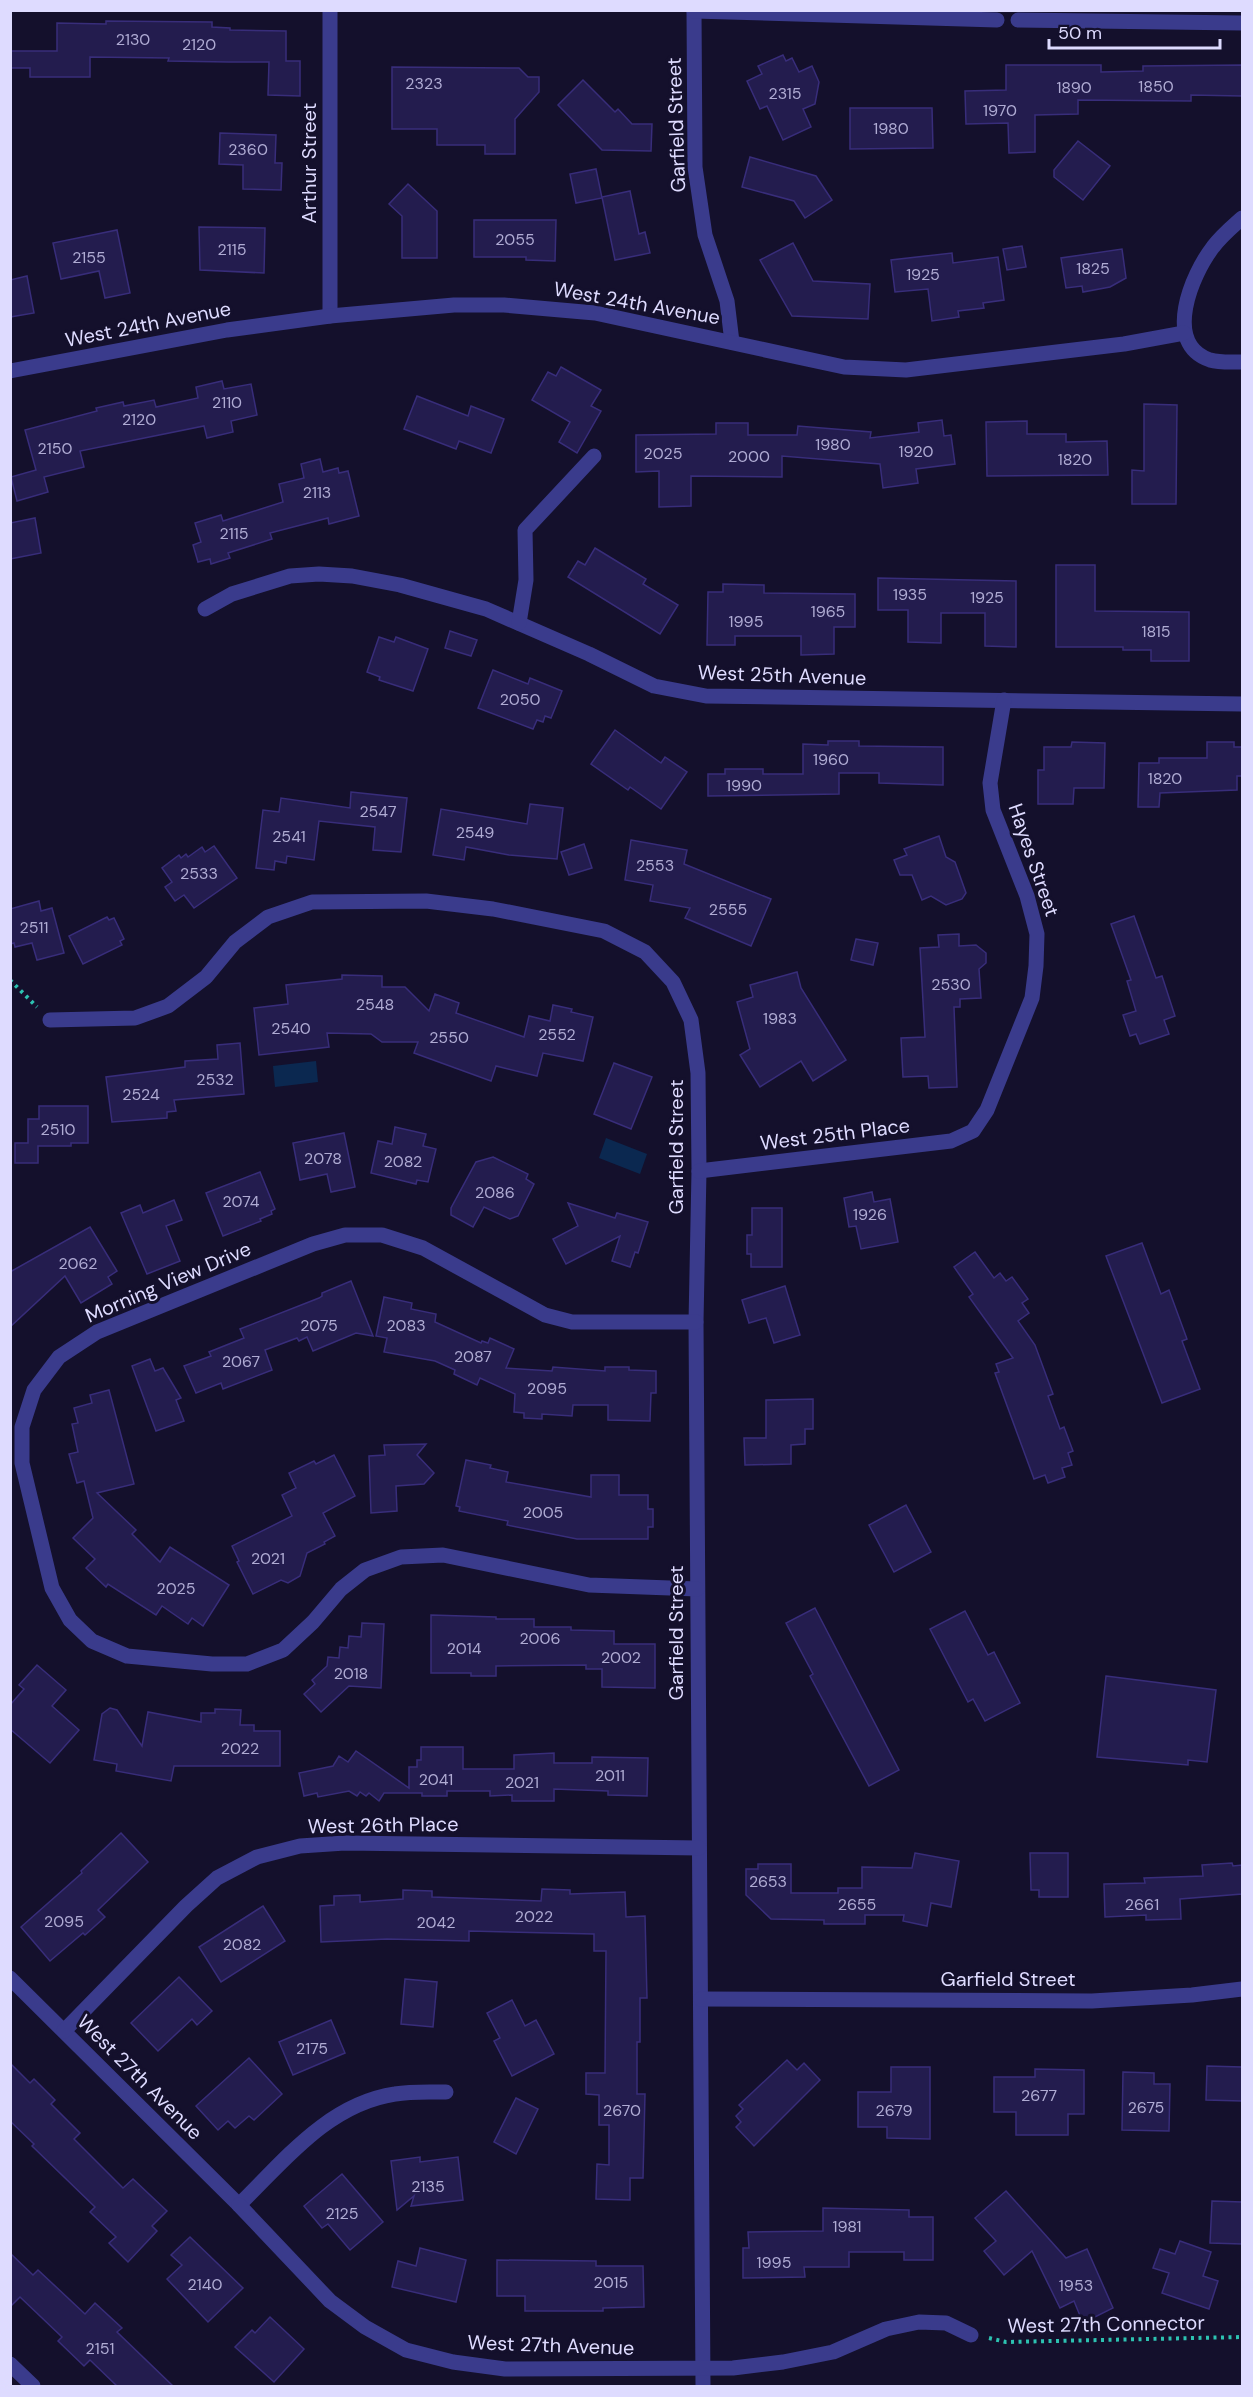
<svg xmlns="http://www.w3.org/2000/svg" width="1253" height="2397" font-family="'DM Sans',sans-serif">
  <style>
    .water { fill: #0b2850 }
    .building { fill: #231c4e; stroke: #382d7a; stroke-width: 1.5 }
    .lines { fill: none; stroke-linecap: round; stroke-linejoin: round }
    .path { stroke: #2dc2b1; stroke-width: 4; stroke-dasharray: 3 4.5; stroke-linecap: butt }
    .minor { stroke: #3a3b8c; stroke-width: 15 }
    .tertiary { stroke: #3a3b8c; stroke-width: 15 }
    .labels { text-anchor: middle; dominant-baseline: central; stroke-width: 6; stroke-linejoin: round; paint-order: stroke }
    .number-label { font-size: 16px; fill: #afabd3 }
    .street-label { font-size: 20px; fill: #dedbff; stroke: #14102c }
  </style>
  <rect width="100%" height="100%" fill="#14102c"/>
  <g class="water">
    <path d="M316 1061 318 1082 275 1087 273 1066Z"/>
    <path d="M606 1138 647 1154 640 1174 599 1158Z"/>
  </g>
  <g class="building">
    <path d="M106 21 212 22V27L230 28V30L286 31V61H300V96L268 95 269 62H229L168 61 169 58 90 57V77H30V68H10V51H57V23L106 24Z"/>
    <path d="M783 55 786 61 792 58 799 72 812 66 819 82 815 104 803 109 811 127 783 140 767 106 760 109 747 81 762 74 758 66Z"/>
    <path d="M1006 65H1101V72L1143 71V66L1242 65V96L1191 95V101L1078 100V114L1035 115V152L1009 153 1008 123 966 124 965 91 1006 90Z"/>
    <path d="M392 67 519 68 528 77H539V92L515 119V154H485V145H437V129H392Z"/>
    <path d="M583 80 615 112 618 109 632 124H652L651 151 602 150 558 105Z"/>
    <path d="M850 108H932L933 148 850 149Z"/>
    <path d="M220 133 276 135 275 163H282L281 190 243 189V165L219 164Z"/>
    <path d="M1078 141 1110 166 1083 200 1054 177V170Z"/>
    <path d="M750 157 816 176 832 200 805 218 794 201 742 187Z"/>
    <path d="M596 169 602 198 576 203 570 174Z"/>
    <path d="M408 184 437 211V258H402V216L389 204Z"/>
    <path d="M630 191 639 234 645 232 650 253 615 260 602 197Z"/>
    <path d="M474 220H556L555 261 526 260V257H474Z"/>
    <path d="M199 227 265 228 264 273 200 270Z"/>
    <path d="M117 230 130 293 105 298 99 271 61 279 53 243Z"/>
    <path d="M793 243 813 281 870 284 868 319 792 316 760 260Z"/>
    <path d="M1022 246 1026 267 1007 270 1003 249Z"/>
    <path d="M1122 249 1126 278 1110 287 1083 292 1082 286 1066 288 1061 258Z"/>
    <path d="M952 253 953 263 998 257 1004 300 983 303 984 308 958 311 959 317 932 321 928 289 895 292 891 260Z"/>
    <path d="M27 276 34 313 10 317V280Z"/>
    <path d="M561 367 601 390 591 406 601 411 577 453 559 442 570 422 532 400 548 372 556 376Z"/>
    <path d="M222 381 224 389 251 384 257 415 231 421 233 432 207 438 204 426 80 451 84 467 44 477 48 492 17 501 11 477 36 470 25 430 97 411 96 408 123 402 124 406 154 400 156 407 198 398 196 387Z"/>
    <path d="M417 396 468 416 471 406 504 419 491 453 459 441 456 449 404 429Z"/>
    <path d="M1144 404 1177 405 1176 504H1132V470L1144 471Z"/>
    <path d="M942 420 944 436 951 435 955 464 916 469 918 483 883 488 880 464 782 456V477L691 476V506L659 507V471L636 472V435L716 434V423H748V435H797L798 426 871 432 870 438 919 432 918 423Z"/>
    <path d="M1027 421V434H1066V442L1107 441 1108 475 987 476 986 422Z"/>
    <path d="M320 459 323 472 338 468 339 473 348 471 359 516 329 524 328 518 270 533 272 539 228 553 230 558 211 564 210 559 198 562 193 545 201 542 195 523 221 515 223 521 283 502 279 484 304 478 301 464Z"/>
    <path d="M35 518 41 553 10 559V523Z"/>
    <path d="M595 548 646 579 643 584 678 605 660 634 568 577 578 561 585 565Z"/>
    <path d="M1056 565H1095V611L1189 612V661H1151V650H1123V647H1056Z"/>
    <path d="M878 578 1016 581V647L985 646V613H941V643L908 642V610H878Z"/>
    <path d="M723 584 764 585V593L855 594V627H834V654L801 655V636H735V645H707L708 592H723Z"/>
    <path d="M450 631 477 640 471 656 445 648Z"/>
    <path d="M379 637 394 642 396 637 428 649 413 691 379 680 380 677 367 672Z"/>
    <path d="M493 670 528 684 530 678 562 691 551 718 545 716 543 722 537 720 533 729 478 708Z"/>
    <path d="M615 730 661 763 665 757 687 772 661 809 630 787 628 790 591 764Z"/>
    <path d="M828 741H859V746L943 747V785L879 783V773H839V794L708 796V774H725V769H763V774H803V744L828 745Z"/>
    <path d="M1072 742 1105 743 1104 788H1074L1073 804H1038V770H1044V747H1071Z"/>
    <path d="M1207 742H1234V747H1242V776H1237V790L1160 793 1159 807H1138L1139 763H1159V758H1207Z"/>
    <path d="M351 792 407 798 401 852 373 850 375 827 319 821 314 860 287 856 286 863 275 861 274 870 256 868 263 810 279 812 281 798 350 808Z"/>
    <path d="M530 804 563 808 557 859 509 855 466 847 464 860 433 855 441 809 527 824Z"/>
    <path d="M939 836 946 857 955 862 966 893 962 899 946 905 931 896 922 900 912 875H900L894 860 907 855 904 849Z"/>
    <path d="M631 840 687 850 684 864 771 899 751 946 685 918 690 908 650 901 653 885 625 880Z"/>
    <path d="M584 844 592 868 569 875 561 852Z"/>
    <path d="M214 846 237 878 194 908 184 895 175 901 165 887 172 882 162 868 179 855 181 858 186 854 188 857 202 847 205 852Z"/>
    <path d="M39 901 41 911 52 908 64 953 37 960 32 943 15 947 14 943 10 944V909Z"/>
    <path d="M1134 916 1156 978 1162 976 1175 1016 1164 1020 1169 1034 1140 1044 1136 1034 1130 1036 1123 1015 1136 1011 1127 981 1131 980 1111 924Z"/>
    <path d="M107 917 109 920 114 918 124 939 120 941 122 945 83 964 69 936Z"/>
    <path d="M959 934V946L976 945 986 953V963L979 969 981 998 960 999V1007H954L957 1087 929 1088 928 1076 903 1077 901 1038 925 1037 920 948 939 947 938 935Z"/>
    <path d="M856 939 878 943 873 965 851 960Z"/>
    <path d="M797 972 801 988 846 1060 813 1081 801 1061 760 1087 740 1055 750 1049 737 1002 753 997 750 985Z"/>
    <path d="M342 975 382 976V987H405L429 1011 435 994 459 1003 456 1013 524 1037 529 1016 550 1021 553 1005 572 1009 571 1012 593 1017 583 1061 543 1053 537 1076 496 1066 491 1081 414 1053 418 1042H382L371 1034 327 1033 329 1047 259 1055 254 1008 288 1004 286 985 342 979Z"/>
    <path d="M240 1043 244 1094 174 1100 176 1111 167 1112V1118L112 1122 106 1077 185 1067V1061L218 1059 217 1045Z"/>
    <path d="M614 1063 652 1077 631 1129 594 1114Z"/>
    <path d="M39 1106H88V1143H71V1146H38V1163H15V1143H28V1119H39Z"/>
    <path d="M395 1127 426 1134 423 1146 436 1149 428 1182 417 1180 416 1184 371 1173 378 1141 392 1144Z"/>
    <path d="M344 1133 355 1187 331 1192 327 1174 300 1180 293 1143Z"/>
    <path d="M493 1157 528 1174 526 1179 534 1184 518 1216 510 1219 484 1207 473 1227 451 1215V1208L476 1162Z"/>
    <path d="M260 1172 275 1209 271 1211 272 1214 260 1219 261 1221 223 1236 206 1193Z"/>
    <path d="M872 1192 874 1202 890 1199 898 1242 861 1249 856 1226 849 1227 844 1198Z"/>
    <path d="M174 1200 182 1220 166 1226 180 1261 147 1274 121 1213 140 1205 143 1213Z"/>
    <path d="M568 1203 615 1218 617 1213 648 1222 638 1253 635 1252 630 1267 612 1261 620 1236 566 1264 553 1239 578 1226Z"/>
    <path d="M752 1208H782V1267H751V1254H747V1235H752Z"/>
    <path d="M90 1227 117 1271 108 1277 112 1284 81 1303 65 1276 10 1327V1272Z"/>
    <path d="M1142 1243 1161 1294 1169 1290 1187 1339 1182 1341 1200 1389 1162 1403 1106 1256Z"/>
    <path d="M975 1252 994 1278 1000 1273 1006 1281 1012 1277 1028 1299 1022 1303 1029 1313 1018 1321 1035 1345 1053 1394 1048 1396 1060 1429 1064 1427 1073 1451 1068 1453 1072 1465 1062 1468 1065 1477 1048 1483 1045 1475 1034 1479 995 1373 999 1372 996 1364 1013 1358 969 1297 973 1294 954 1267Z"/>
    <path d="M351 1281 373 1336 356 1333 313 1351 307 1337 299 1341 297 1338 265 1350 272 1370 223 1389 221 1383 196 1393 184 1366 211 1356 209 1352 244 1338 240 1329 319 1298 322 1296V1293Z"/>
    <path d="M785 1286 800 1335 774 1343 766 1318 749 1323 742 1300Z"/>
    <path d="M384 1297 412 1303 411 1309 436 1314 435 1322 481 1343 482 1341 488 1343 490 1338 514 1349 506 1368 552 1371 553 1367 605 1371V1367H629V1370L656 1371V1393H651L650 1421 608 1420V1405H573L572 1416 542 1414V1419L524 1418V1413L514 1412 515 1394 480 1378 477 1385 454 1374 455 1370 435 1361 384 1352 387 1338 376 1336Z"/>
    <path d="M150 1359 155 1371 163 1368 181 1398 176 1400 184 1421 156 1431 132 1366Z"/>
    <path d="M109 1390 134 1484 97 1493 136 1530 132 1534 160 1562 170 1547 229 1585 203 1626 192 1618 188 1624 162 1606 156 1615 108 1584 106 1587 86 1568 95 1559 73 1538 93 1518 84 1481 77 1483 69 1454 78 1452 72 1424 78 1423 74 1408 92 1403 90 1395Z"/>
    <path d="M813 1399V1429H805V1444L791 1445V1464L745 1465 744 1438H766V1400Z"/>
    <path d="M426 1444 417 1455 434 1473 424 1484 396 1486 397 1511 371 1513 369 1456 385 1455 384 1445Z"/>
    <path d="M334 1455 355 1496 323 1513 335 1536 324 1542 325 1544 307 1553 300 1576 288 1583 281 1580 253 1594 237 1562 239 1561 232 1546 292 1516 282 1495 296 1488 289 1473 314 1461 316 1464Z"/>
    <path d="M466 1460 491 1465 490 1468 508 1472 506 1482 591 1497V1475H619V1495H648V1509H653V1527H648V1539H577L507 1525 508 1521 459 1511 460 1507 456 1506Z"/>
    <path d="M906 1505 931 1552 894 1572 869 1525Z"/>
    <path d="M815 1608 899 1770 869 1786 810 1676 813 1674 786 1623Z"/>
    <path d="M965 1611 988 1655 994 1652 1020 1703 985 1721 973 1699 968 1702 930 1629Z"/>
    <path d="M431 1615 496 1617V1619H534V1627H571V1630L614 1631V1644H655V1688L602 1687V1669H586V1665L496 1666V1676H471V1673H431Z"/>
    <path d="M362 1623 384 1624 381 1688 349 1686 321 1712 304 1694 315 1684 312 1680 327 1666 328 1657 339 1658 340 1647 348 1648 349 1636 361 1637Z"/>
    <path d="M37 1665 66 1690 52 1706 79 1730 50 1763 10 1729V1705L24 1689 19 1685Z"/>
    <path d="M1106 1676 1216 1690 1207 1762 1188 1760V1765L1097 1757Z"/>
    <path d="M110 1708 117 1710 142 1746 148 1712 201 1722V1713H215V1709L241 1710 240 1725H254V1731H280V1766H174L171 1781 116 1771 117 1764 94 1760 102 1714Z"/>
    <path d="M421 1747H463V1769H514V1755L554 1753V1763H592V1757L648 1758 647 1796 608 1795V1791L554 1789V1801H512V1795L490 1796V1791H447V1796H422V1793H384L379 1801 369 1793 366 1796 360 1792 357 1796 349 1791 318 1797 317 1793 304 1796 299 1773 333 1766 339 1756 348 1762 356 1751 409 1788V1767H417V1760H421Z"/>
    <path d="M121 1833 148 1862 98 1910 105 1917 85 1935 83 1933 50 1961 21 1927 82 1873 81 1871Z"/>
    <path d="M915 1853 959 1861 951 1907 931 1903 927 1926 903 1921 904 1915H865V1924H824V1920L771 1919 746 1895V1869H758V1864H791V1893H838V1888H862V1867L912 1868Z"/>
    <path d="M1030 1853H1068V1897H1039V1890H1031Z"/>
    <path d="M1232 1863 1233 1866 1242 1865V1894L1180 1899 1181 1919 1146 1920V1915L1105 1917 1104 1884 1145 1883 1144 1878 1203 1876 1202 1865Z"/>
    <path d="M542 1889 570 1890V1894L625 1892 626 1917 645 1916 647 1998H640V2042H637V2094H645L643 2178H630V2200L596 2199 597 2164 609 2165V2125H599V2095L586 2094V2073H605L606 1951H594V1934L469 1931V1941L387 1939 321 1942 320 1906 334 1905V1896L360 1895V1902L403 1899V1890L432 1891V1897L541 1901Z"/>
    <path d="M263 1906 285 1941 221 1982 199 1947Z"/>
    <path d="M179 1977 212 2011 197 2025 192 2019 158 2051 131 2023Z"/>
    <path d="M405 1979 437 1982 433 2027 401 2024Z"/>
    <path d="M512 2000 525 2026 536 2020 554 2054 512 2076 494 2041 500 2038 487 2013Z"/>
    <path d="M331 2020 345 2053 293 2075 279 2042Z"/>
    <path d="M249 2058 282 2094 254 2120 249 2116 235 2128 228 2121 218 2130 196 2106Z"/>
    <path d="M787 2060 797 2070 804 2063 820 2080 754 2146 736 2127 741 2122 736 2116 743 2109 739 2105Z"/>
    <path d="M10 2063 30 2083 34 2079 55 2100 51 2104 80 2133 74 2139 123 2188 133 2179 167 2211 152 2226 157 2231 128 2262 109 2243 116 2237 90 2212 95 2207 32 2146 34 2144 10 2121Z"/>
    <path d="M1207 2066 1242 2067V2101L1206 2100Z"/>
    <path d="M891 2067H930V2139L887 2138V2127H858V2092H891Z"/>
    <path d="M1035 2069 1084 2070V2114H1068V2135H1016V2112H994V2077H1035Z"/>
    <path d="M1123 2072 1154 2073V2084H1170L1169 2131 1122 2130Z"/>
    <path d="M516 2098 538 2109 516 2154 494 2142Z"/>
    <path d="M420 2157V2162L458 2157 463 2200 411 2206 414 2196 397 2210 391 2161Z"/>
    <path d="M342 2174 383 2222 350 2250 328 2224 322 2228 304 2206Z"/>
    <path d="M1006 2191 1066 2258 1087 2249 1113 2308 1083 2323 1074 2301 1060 2308 1032 2251 1004 2275 984 2251 996 2241 975 2218Z"/>
    <path d="M1212 2201 1242 2202V2244L1210 2243Z"/>
    <path d="M823 2208 909 2210V2217H933V2260H904V2252H849V2267H804L805 2277 743 2278V2248H749L748 2232 823 2231Z"/>
    <path d="M190 2237 243 2288 208 2322 167 2279 182 2265 171 2255Z"/>
    <path d="M1180 2241 1211 2252 1203 2276 1218 2281 1209 2309 1162 2293 1169 2273 1153 2268 1160 2249 1175 2254Z"/>
    <path d="M420 2248 466 2260 456 2302 392 2287 398 2261 416 2266Z"/>
    <path d="M10 2253 33 2275 38 2270 85 2314 95 2303 122 2328 117 2332 173 2386H117L90 2360 84 2366 58 2341 62 2337 20 2297 10 2307Z"/>
    <path d="M497 2260 596 2261V2266H643L644 2307 603 2308V2311H525V2296H497Z"/>
    <path d="M270 2317 304 2349 274 2382 235 2347 252 2330 255 2333Z"/>
  </g>
  <g class="lines">
    <g class="path">
      <path d="M10 980 37 1007"/>
      <path d="M989 2338 1006 2342 1242 2337"/>
    </g>
    <g class="minor">
      <path d="M330 10V316"/>
      <path d="M694 10 695 167 705 235 727 301 732 342"/>
      <path d="M694 11 997 20"/>
      <path d="M1018 20 1242 23"/>
      <path d="M1242 218C1232 227 1221 236 1213 247 1192 274 1162 344 1210 360 1220 363 1232 362 1242 362"/>
      <path d="M10 371 227 330 330 316 454 305H504L595 313 844 367 906 370 1124 344 1184 333"/>
      <path d="M205 609 232 594 290 576 319 574 352 576 400 585 486 609 589 654 654 686 706 696 1242 704"/>
      <path d="M519 623 526 580 525 530 594 456"/>
      <path d="M50 1020 135 1018 168 1006 206 977 235 942 268 917 312 902 426 901 493 909 604 931 645 952 673 982 691 1020 698 1073 699 1171 696 1322 703 2386"/>
      <path d="M699 1171 951 1141 973 1131 987 1110 1032 998 1036 966 1037 934 1027 896 993 810 990 783 1004 700"/>
      <path d="M696 1322H572L545 1315 423 1248 382 1235H345L313 1244 97 1332 59 1357 34 1390 22 1427V1463L52 1588 70 1620 92 1641 127 1656 212 1664H247L283 1650 313 1622 341 1589 365 1570 401 1557 443 1555 589 1585 697 1589"/>
      <path d="M10 1978 239 2205C284 2161 328 2104 395 2094 412 2091 429 2092 446 2092"/>
      <path d="M701 1999 1092 2001 1192 1995 1242 1989"/>
      <path d="M64 2031 186 1906 217 1878 257 1857 300 1846 345 1843 699 1848"/>
      <path d="M239 2205 330 2301 365 2327 406 2350 453 2362 505 2369 733 2368 783 2362 833 2352 886 2329 919 2322 946 2323 971 2335"/>
    </g>
    <path class="tertiary" d="M10 2364 33 2386"/>
  </g>
  <g class="labels">
    <g class="number-label">
      <text x="133" y="39">2130</text>
      <text x="199" y="44">2120</text>
      <text x="424" y="83">2323</text>
      <text x="1156" y="86">1850</text>
      <text x="1074" y="87">1890</text>
      <text x="785" y="93">2315</text>
      <text x="1000" y="110">1970</text>
      <text x="891" y="128">1980</text>
      <text x="248" y="149">2360</text>
      <text x="515" y="239">2055</text>
      <text x="232" y="249">2115</text>
      <text x="89" y="257">2155</text>
      <text x="1093" y="268">1825</text>
      <text x="923" y="274">1925</text>
      <text x="227" y="402">2110</text>
      <text x="139" y="419">2120</text>
      <text x="833" y="444">1980</text>
      <text x="55" y="448">2150</text>
      <text x="916" y="451">1920</text>
      <text x="663" y="453">2025</text>
      <text x="749" y="456">2000</text>
      <text x="1075" y="459">1820</text>
      <text x="317" y="492">2113</text>
      <text x="234" y="533">2115</text>
      <text x="910" y="594">1935</text>
      <text x="987" y="597">1925</text>
      <text x="828" y="611">1965</text>
      <text x="746" y="621">1995</text>
      <text x="1156" y="631">1815</text>
      <text x="520" y="699">2050</text>
      <text x="831" y="759">1960</text>
      <text x="1165" y="778">1820</text>
      <text x="744" y="785">1990</text>
      <text x="378" y="811">2547</text>
      <text x="475" y="832">2549</text>
      <text x="289" y="836">2541</text>
      <text x="655" y="865">2553</text>
      <text x="199" y="873">2533</text>
      <text x="728" y="909">2555</text>
      <text x="34" y="927">2511</text>
      <text x="951" y="984">2530</text>
      <text x="375" y="1004">2548</text>
      <text x="780" y="1018">1983</text>
      <text x="291" y="1028">2540</text>
      <text x="557" y="1034">2552</text>
      <text x="449" y="1037">2550</text>
      <text x="215" y="1079">2532</text>
      <text x="141" y="1094">2524</text>
      <text x="58" y="1129">2510</text>
      <text x="323" y="1158">2078</text>
      <text x="403" y="1161">2082</text>
      <text x="495" y="1192">2086</text>
      <text x="241" y="1201">2074</text>
      <text x="870" y="1214">1926</text>
      <text x="78" y="1263">2062</text>
      <text x="319" y="1325">2075</text>
      <text x="406" y="1325">2083</text>
      <text x="473" y="1356">2087</text>
      <text x="241" y="1361">2067</text>
      <text x="547" y="1388">2095</text>
      <text x="543" y="1512">2005</text>
      <text x="268" y="1558">2021</text>
      <text x="176" y="1588">2025</text>
      <text x="540" y="1638">2006</text>
      <text x="464" y="1648">2014</text>
      <text x="621" y="1657">2002</text>
      <text x="351" y="1673">2018</text>
      <text x="240" y="1748">2022</text>
      <text x="610" y="1775">2011</text>
      <text x="436" y="1779">2041</text>
      <text x="522" y="1782">2021</text>
      <text x="768" y="1881">2653</text>
      <text x="857" y="1904">2655</text>
      <text x="1142" y="1904">2661</text>
      <text x="534" y="1916">2022</text>
      <text x="64" y="1921">2095</text>
      <text x="436" y="1922">2042</text>
      <text x="242" y="1944">2082</text>
      <text x="312" y="2048">2175</text>
      <text x="1039" y="2095">2677</text>
      <text x="1146" y="2107">2675</text>
      <text x="622" y="2110">2670</text>
      <text x="894" y="2110">2679</text>
      <text x="428" y="2186">2135</text>
      <text x="342" y="2213">2125</text>
      <text x="847" y="2226">1981</text>
      <text x="774" y="2262">1995</text>
      <text x="611" y="2282">2015</text>
      <text x="205" y="2284">2140</text>
      <text x="1076" y="2285">1953</text>
      <text x="100" y="2348">2151</text>
    </g>
    <g class="street-label">
      <text transform="translate(676 125) rotate(-92)">Garfield Street</text>
      <text transform="translate(309 163) rotate(-90)">Arthur Street</text>
      <text transform="translate(637 303) rotate(10)">West 24th Avenue</text>
      <text transform="translate(148 324) rotate(-11)">West 24th Avenue</text>
      <text transform="translate(782 675) rotate(2)">West 25th Avenue</text>
      <text transform="translate(1034 860) rotate(71)">Hayes Street</text>
      <text transform="translate(835 1134) rotate(-7)">West 25th Place</text>
      <text transform="translate(676 1147) rotate(-90)">Garfield Street</text>
      <text transform="translate(168 1282) rotate(-23)">Morning View Drive</text>
      <text transform="translate(676 1633) rotate(-90)">Garfield Street</text>
      <text transform="translate(383 1825) rotate(-1)">West 26th Place</text>
      <text x="1008" y="1979">Garfield Street</text>
      <text transform="translate(140 2077) rotate(45)">West 27th Avenue</text>
      <text transform="translate(1106 2324) rotate(-1)">West 27th Connector</text>
      <text transform="translate(551 2345) rotate(2)">West 27th Avenue</text>
    </g>
  </g>
  <rect width="1253" height="2397" fill="none" stroke="#dedbff" stroke-width="24"/>
  <path d="M1049 39v9h171v-9" fill="none" stroke="#dedbff" stroke-width="3"/>
  <text x="1058" y="39" font-size="18" fill="#dedbff" stroke="#14102c" stroke-width="4.5" paint-order="stroke">50 m</text>
</svg>
